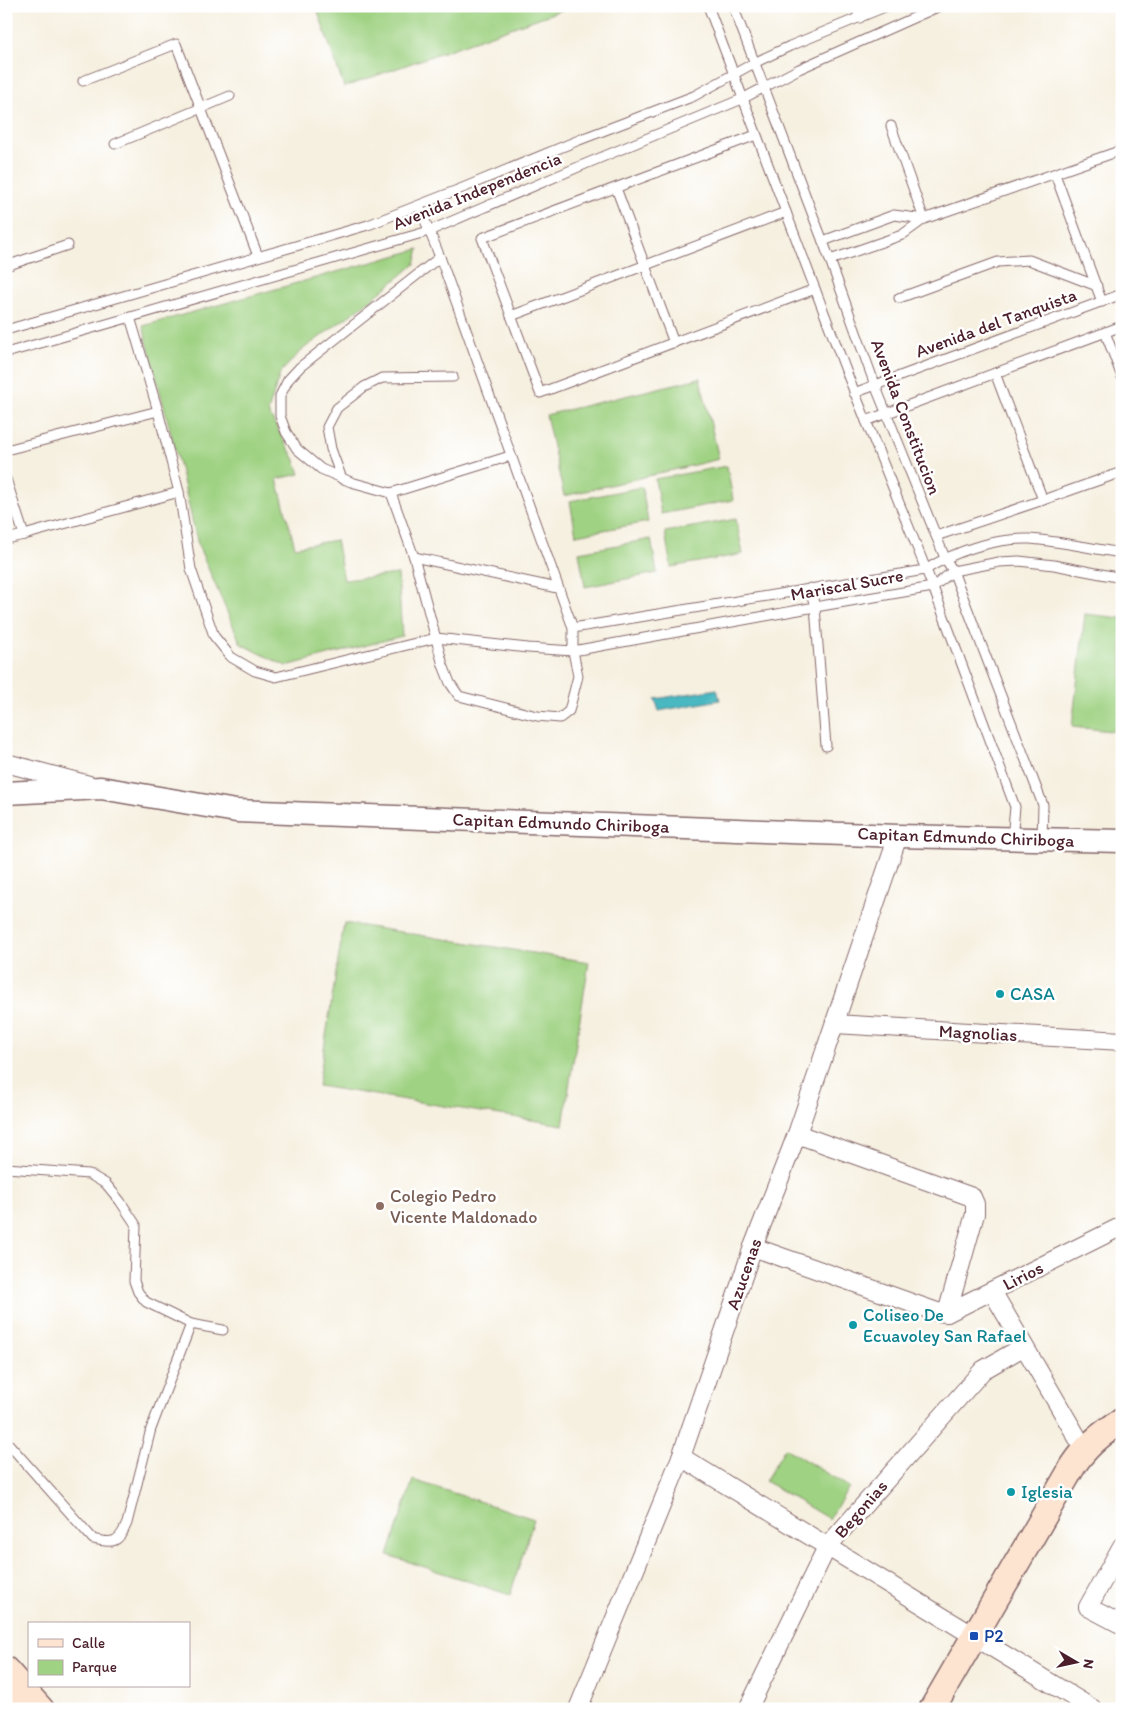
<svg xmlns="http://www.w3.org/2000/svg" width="1128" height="1715" font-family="Itim,sans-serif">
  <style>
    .green { fill: #9fd282; stroke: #747856 }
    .water { fill: #49b8c1; stroke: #4a6c76 }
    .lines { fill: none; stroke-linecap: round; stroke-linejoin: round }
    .service-casing { stroke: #86686a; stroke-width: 11 }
    .minor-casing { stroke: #86686a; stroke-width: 20 }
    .tertiary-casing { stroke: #86686a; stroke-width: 25 }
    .secondary-casing { stroke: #86686a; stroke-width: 28 }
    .service { stroke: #fff; stroke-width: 9 }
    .minor { stroke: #fff; stroke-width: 18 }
    .tertiary { stroke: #fff; stroke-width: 22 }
    .secondary { stroke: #fde4d1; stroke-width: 25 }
    .culture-dot { fill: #0f9aa8; stroke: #fff; stroke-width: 2 }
    .education-dot { fill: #8d6e63; stroke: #fff; stroke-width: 2 }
    .transit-dot { fill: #1a4fb4; stroke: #fff; stroke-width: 2 }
    .labels { text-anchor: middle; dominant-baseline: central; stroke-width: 5; stroke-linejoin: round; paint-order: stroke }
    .street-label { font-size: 18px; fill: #4a1f2b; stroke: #fff }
    .culture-label { font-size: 18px; fill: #0d838f; stroke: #fff; text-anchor: start }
    .education-label { font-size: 18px; fill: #785e54; stroke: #fff; text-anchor: start }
    .transit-label { font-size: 18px; fill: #164399; stroke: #fff; text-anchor: start }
  </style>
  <rect width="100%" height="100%" fill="#fff"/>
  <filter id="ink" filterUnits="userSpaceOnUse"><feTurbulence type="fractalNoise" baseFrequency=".02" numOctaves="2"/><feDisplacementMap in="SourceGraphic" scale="10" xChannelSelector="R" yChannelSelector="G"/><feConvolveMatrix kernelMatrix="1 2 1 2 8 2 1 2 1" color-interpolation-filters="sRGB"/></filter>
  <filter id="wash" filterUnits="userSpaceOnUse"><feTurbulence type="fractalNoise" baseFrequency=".0096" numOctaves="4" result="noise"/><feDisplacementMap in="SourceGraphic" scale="20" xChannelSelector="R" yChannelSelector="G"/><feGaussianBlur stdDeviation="1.12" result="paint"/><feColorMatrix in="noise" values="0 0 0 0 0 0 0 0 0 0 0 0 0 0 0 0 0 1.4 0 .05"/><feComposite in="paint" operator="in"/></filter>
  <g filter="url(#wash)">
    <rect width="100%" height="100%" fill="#f6f0e0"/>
    <g class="green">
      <path d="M316 6H573L344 87Z"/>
      <path d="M419 249 415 264 372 299 302 350 280 373 268 412 295 460 300 474 277 479 295 547 336 540 344 580 398 574 402 636 286 666 241 644 198 545 182 476 143 326Z"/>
      <path d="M700 378 719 459 564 496 546 415Z"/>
      <path d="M727 466 733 500 661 514 655 479Z"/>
      <path d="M642 487 648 522 576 535 570 501Z"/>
      <path d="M736 519 743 554 671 567 665 532Z"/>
      <path d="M651 539 657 573 585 587 579 552Z"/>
      <path d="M1085 614 1122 618V732L1072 727Z"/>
      <path d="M344 923 589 962 563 1125 318 1086Z"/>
      <path d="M785 1448 849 1487 829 1519 765 1481Z"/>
      <path d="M413 1480 534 1519 510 1595 388 1555Z"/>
    </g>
    <path class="water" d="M717 689 720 700 659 711 655 699Z"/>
  </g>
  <g filter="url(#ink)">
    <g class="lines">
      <defs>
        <g id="service">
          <path d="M708 6 848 376 933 587 1015 807 1012 839"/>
          <path d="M733 6 830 260 875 385 945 558 953 571 1043 805 1042 839"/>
          <path d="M855 6 860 18"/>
          <path d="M83 81 176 44 258 256"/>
          <path d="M891 126 924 219"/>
          <path d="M756 135 482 238 540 393 815 289"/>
          <path d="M115 144 230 96"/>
          <path d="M1055 174 1102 302"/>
          <path d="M616 188 674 343"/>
          <path d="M823 241 894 215 924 219"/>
          <path d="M440 257 300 367 288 380 280 396V416L286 432 297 449 321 469 351 482 391 493 510 456"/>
          <path d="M830 260 902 235 924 219 1122 150"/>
          <path d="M6 266 68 245"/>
          <path d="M899 298 998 262 1029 260 1097 286"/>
          <path d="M511 316 786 212"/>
          <path d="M6 330 368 225 465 187 579 140 694 96 754 63 790 46 887 6"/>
          <path d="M1105 332 1122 377"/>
          <path d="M6 353 429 231 583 165 742 99 799 69 940 6"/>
          <path d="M995 373 1043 500 1122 472"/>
          <path d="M854 393 1122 294"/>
          <path d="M866 421 1122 326"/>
          <path d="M6 450 158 411"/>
          <path d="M6 479 24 535 6 539"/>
          <path d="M342 479 331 449 327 427 337 408 364 387 382 378 453 377"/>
          <path d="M179 492 191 569 214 636 231 657 255 671 276 677 436 638 528 648 573 651 815 607 933 587 953 571 999 562 1019 561 1054 565 1122 578"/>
          <path d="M391 493 414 557 443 665 450 683 459 696 537 716 560 718 569 711 578 676 573 651V628L440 257 419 206"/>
          <path d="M24 535 179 492 158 411 130 317"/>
          <path d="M936 536 1043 500"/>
          <path d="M414 557 557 588"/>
          <path d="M810 588 815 607 826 746"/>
          <path d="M573 628 925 570C955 551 994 538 1030 539 1059 541 1093 549 1122 553"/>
          <path d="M6 1168 89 1174 106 1184 120 1201 136 1225 134 1281 138 1292 146 1302 191 1324 151 1429 127 1523C119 1543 113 1544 93 1539L6 1441"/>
          <path d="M191 1324 223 1330"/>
        </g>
        <g id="minor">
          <path d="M6 763 89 785"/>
          <path d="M835 1024 1122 1041"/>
          <path d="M797 1134 972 1197 975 1204V1214L947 1313"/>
          <path d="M753 1247 937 1312 947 1313 1122 1226"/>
          <path d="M992 1291 1084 1449"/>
          <path d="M681 1457 1093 1709"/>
          <path d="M1122 1546 1088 1607 1122 1625"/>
          <path d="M578 1709 681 1457 753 1247 797 1134 898 836"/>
          <path d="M748 1709 827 1547 983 1370 1023 1347"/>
        </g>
        <path id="tertiary" d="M6 793 101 788 236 811 898 836 1122 841"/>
        <g id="secondary">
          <path d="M6 1670 41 1709"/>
          <path d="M6 1700 14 1709"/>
          <path d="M932 1709 1073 1466C1086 1446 1101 1433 1122 1421"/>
        </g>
      </defs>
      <use href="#service" class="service-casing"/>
      <use href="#minor" class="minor-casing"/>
      <use href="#tertiary" class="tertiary-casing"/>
      <use href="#secondary" class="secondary-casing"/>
      <use href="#service" class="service"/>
      <use href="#minor" class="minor"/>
      <use href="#tertiary" class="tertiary"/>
      <use href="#secondary" class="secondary"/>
    </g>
  </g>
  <g class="culture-dot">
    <circle cx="1000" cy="994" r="5"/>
    <circle cx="853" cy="1325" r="5"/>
    <circle cx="1011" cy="1492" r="5"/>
  </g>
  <circle class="education-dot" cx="380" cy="1206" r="5"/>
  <rect class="transit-dot" x="969" y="1631" width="10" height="10" rx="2.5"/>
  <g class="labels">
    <g class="street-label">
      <text transform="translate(477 191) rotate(-22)">Avenida Independencia</text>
      <text transform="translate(996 323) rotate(-20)">Avenida del Tanquista</text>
      <text transform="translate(906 417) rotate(69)">Avenida Constitucion</text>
      <text transform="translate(847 585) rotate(-10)">Mariscal Sucre</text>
      <text transform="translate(561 823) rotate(2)">Capitan Edmundo Chiriboga</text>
      <text transform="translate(966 837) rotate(2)">Capitan Edmundo Chiriboga</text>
      <text transform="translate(978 1033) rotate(3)">Magnolias</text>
      <text transform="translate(744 1274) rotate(-71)">Azucenas</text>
      <text transform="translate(1023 1276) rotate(-27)">Lirios</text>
      <text transform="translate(861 1509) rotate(-49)">Begonias</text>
    </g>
    <g class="culture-label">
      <text x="1010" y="994">CASA</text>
      <text x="863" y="1315">Coliseo De<tspan x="863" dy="21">Ecuavoley San Rafael</tspan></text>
      <text x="1021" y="1492">Iglesia</text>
    </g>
    <g class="education-label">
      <text x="390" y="1196">Colegio Pedro<tspan x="390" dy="21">Vicente Maldonado</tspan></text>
    </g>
    <g class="transit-label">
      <text x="984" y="1636">P2</text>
    </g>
  </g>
  <rect width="1128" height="1715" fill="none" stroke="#fff" stroke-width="25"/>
  <rect x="28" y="1622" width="162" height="65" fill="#ffffff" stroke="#b7a5aa"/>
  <rect x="38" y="1639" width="25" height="8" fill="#fde4d1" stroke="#b7a5aa"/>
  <text x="72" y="1648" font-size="15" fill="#4a1f2b">Calle</text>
  <rect x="38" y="1660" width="25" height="15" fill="#9fd282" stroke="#b7a5aa"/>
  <text x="72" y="1672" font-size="15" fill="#4a1f2b">Parque</text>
  <g transform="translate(1076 1662) rotate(99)" stroke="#ffffff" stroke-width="4" paint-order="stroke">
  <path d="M0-4L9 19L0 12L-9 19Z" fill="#4a1f2b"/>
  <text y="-8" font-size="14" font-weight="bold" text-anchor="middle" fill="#4a1f2b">N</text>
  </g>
</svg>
